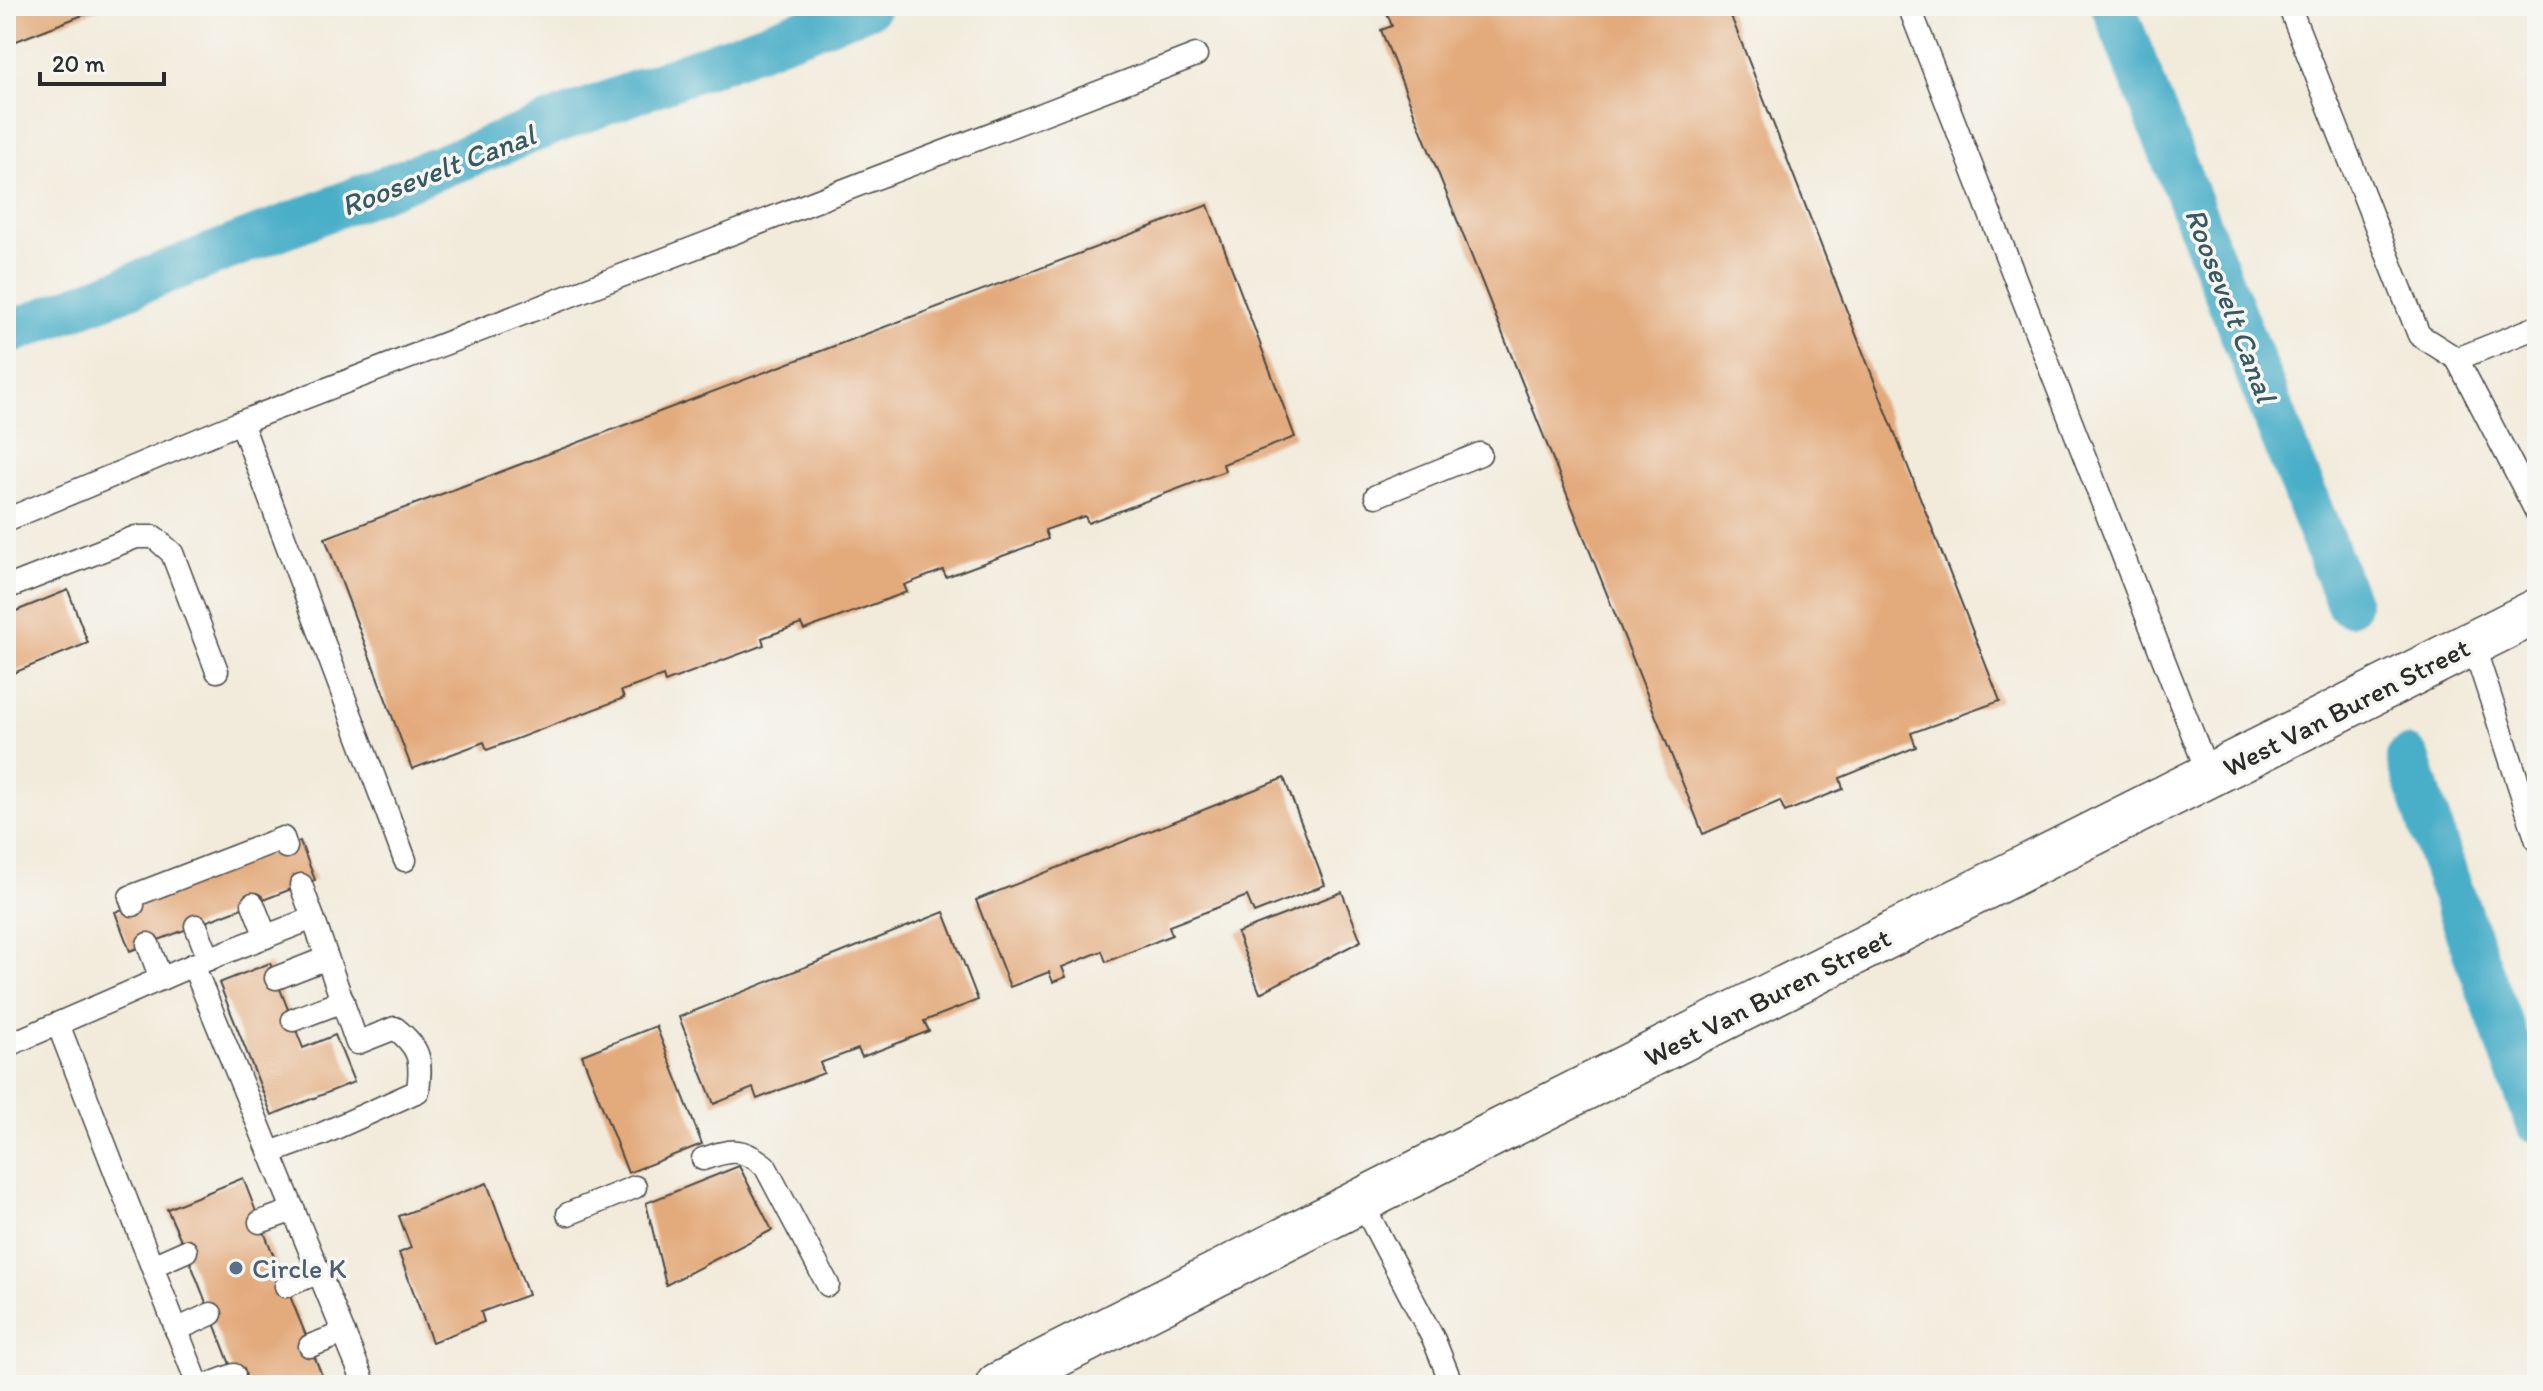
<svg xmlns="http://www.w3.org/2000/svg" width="2543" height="1391" font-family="Itim,sans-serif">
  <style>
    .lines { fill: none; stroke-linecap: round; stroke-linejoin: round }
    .canal { stroke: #49aec8; stroke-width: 44 }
    .building { fill: #e3aa7b }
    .lane-casing { stroke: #494845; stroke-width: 25 }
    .primary-casing { stroke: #494845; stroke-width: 47 }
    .lane { stroke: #fff; stroke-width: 22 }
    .primary { stroke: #fff; stroke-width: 44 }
    .service-dot { fill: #5c6f8a; stroke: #f6f6f2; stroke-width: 3 }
    .labels { text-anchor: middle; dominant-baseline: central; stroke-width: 7; stroke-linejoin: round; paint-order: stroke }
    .street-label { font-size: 28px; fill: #2b2b2b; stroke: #f6f6f2 }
    .service-label { font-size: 28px; fill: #4e5e75; stroke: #f6f6f2; text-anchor: start }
    .water-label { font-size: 30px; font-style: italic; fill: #365962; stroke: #f6f6f2 }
  </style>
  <rect width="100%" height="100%" fill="#f6f6f2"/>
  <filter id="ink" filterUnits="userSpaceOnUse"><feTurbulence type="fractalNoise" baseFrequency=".0125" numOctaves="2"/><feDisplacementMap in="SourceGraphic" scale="16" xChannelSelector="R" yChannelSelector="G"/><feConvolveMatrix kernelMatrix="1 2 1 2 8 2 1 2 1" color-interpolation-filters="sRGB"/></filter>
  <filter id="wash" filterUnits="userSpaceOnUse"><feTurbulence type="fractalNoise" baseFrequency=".006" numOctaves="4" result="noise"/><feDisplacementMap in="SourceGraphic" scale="32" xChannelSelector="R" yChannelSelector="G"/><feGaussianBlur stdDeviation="1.8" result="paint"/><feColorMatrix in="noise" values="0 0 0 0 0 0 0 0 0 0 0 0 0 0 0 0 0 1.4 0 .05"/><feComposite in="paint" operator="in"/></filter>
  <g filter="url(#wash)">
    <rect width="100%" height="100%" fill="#f2ebdb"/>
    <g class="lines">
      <g class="canal">
        <path d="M2113 6 2348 604"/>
        <path d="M6 334 574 115 869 6"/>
        <path d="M2408 758 2447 878 2537 1122"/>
      </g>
    </g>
    <g id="blocks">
      <g class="building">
        <path d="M6 6H106L6 45Z"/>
        <path d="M1384 6H1727L2000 701 1911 733 1916 747 1840 778 1843 789 1785 812 1780 801 1703 834 1381 30 1392 26Z"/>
        <path d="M1208 205 1295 437 1223 464 1225 471 1088 523 1085 516 1045 530 1048 539 946 577 943 570 904 585 907 592 804 630 801 624 762 638 764 645 665 682 663 676 621 691 624 698 487 750 484 742 412 769 325 538Z"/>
        <path d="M68 590 88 643 6 676V615Z"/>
        <path d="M1284 778 1325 885 1254 913 1247 896 1169 926 1172 935 1106 962 1102 951 1062 967 1066 977 1053 982 1049 972 1010 987 976 900Z"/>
        <path d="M300 841 315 880 130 951 115 912Z"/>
        <path d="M1342 892 1361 941 1260 993 1237 933Z"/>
        <path d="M944 912 978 1000 924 1021 929 1031 862 1057 858 1049 820 1063 824 1073 757 1099 753 1088 714 1104 679 1017Z"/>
        <path d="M270 963 303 1048 335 1035 354 1082 272 1115 219 983Z"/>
        <path d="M656 1026 702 1144 628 1173 582 1055Z"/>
        <path d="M739 1166 772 1230 666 1285 646 1203Z"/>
        <path d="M243 1178 260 1222 326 1385H238L186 1251 167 1209Z"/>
        <path d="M487 1183 528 1295 481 1312 484 1322 432 1342 399 1253 411 1248 399 1216Z"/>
      </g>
    </g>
  </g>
  <g filter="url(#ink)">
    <use href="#blocks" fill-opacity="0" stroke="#494845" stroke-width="2"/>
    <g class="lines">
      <defs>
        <g id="lane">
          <path d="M1909 6 2209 776"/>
          <path d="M2289 6 2419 335 2457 359"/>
          <path d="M2537 327 2457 359 2537 513"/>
          <path d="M241 422 405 860"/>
          <path d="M1376 496 1480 454"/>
          <path d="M6 520 241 422 1196 55"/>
          <path d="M6 588 136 537H154L172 553 217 671"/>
          <path d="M2473 644 2537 841"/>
          <path d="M301 885 313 918"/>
          <path d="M253 904 266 937"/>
          <path d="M133 905 130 897 283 838 286 847"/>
          <path d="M196 926 209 959"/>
          <path d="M148 944 161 979"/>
          <path d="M193 965 313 918 357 1043 395 1028C420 1048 422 1059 418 1091L322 1134 270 1153"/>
          <path d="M276 978 327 958"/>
          <path d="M293 1020 343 1001"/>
          <path d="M58 1024 198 1385"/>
          <path d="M6 1046 193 965 365 1385"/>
          <path d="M703 1159C730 1150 741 1146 765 1166L828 1285"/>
          <path d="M1361 1201 1434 1340 1452 1385"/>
          <path d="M568 1214 635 1187"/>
          <path d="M260 1222 294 1210"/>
          <path d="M152 1266 186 1251"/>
          <path d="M286 1286 319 1272"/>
          <path d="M176 1330 211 1314"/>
          <path d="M310 1346 344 1333"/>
          <path d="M207 1385 234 1375"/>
        </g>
        <path id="primary" d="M998 1385 1501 1130 2537 611"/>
      </defs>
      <use href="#lane" class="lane-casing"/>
      <use href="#primary" class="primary-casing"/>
      <use href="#lane" class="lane"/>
      <use href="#primary" class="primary"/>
    </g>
  </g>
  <circle class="service-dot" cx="236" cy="1268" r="8"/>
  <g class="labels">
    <g class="street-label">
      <text transform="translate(2346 707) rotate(-27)">West Van Buren Street</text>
      <text transform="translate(1767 997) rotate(-27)">West Van Buren Street</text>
    </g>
    <g class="service-label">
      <text x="252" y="1268">Circle K</text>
    </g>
    <g class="water-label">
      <text transform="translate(438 170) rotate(-21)">Roosevelt Canal</text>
      <text transform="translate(2231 305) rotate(69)">Roosevelt Canal</text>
    </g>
  </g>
  <rect width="2543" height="1391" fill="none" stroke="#f6f6f2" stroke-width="32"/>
  <path d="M40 72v12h124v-12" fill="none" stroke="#2b2b2b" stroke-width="4"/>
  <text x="52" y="72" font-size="24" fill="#2b2b2b" stroke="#f6f6f2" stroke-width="6" paint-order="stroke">20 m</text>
</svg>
